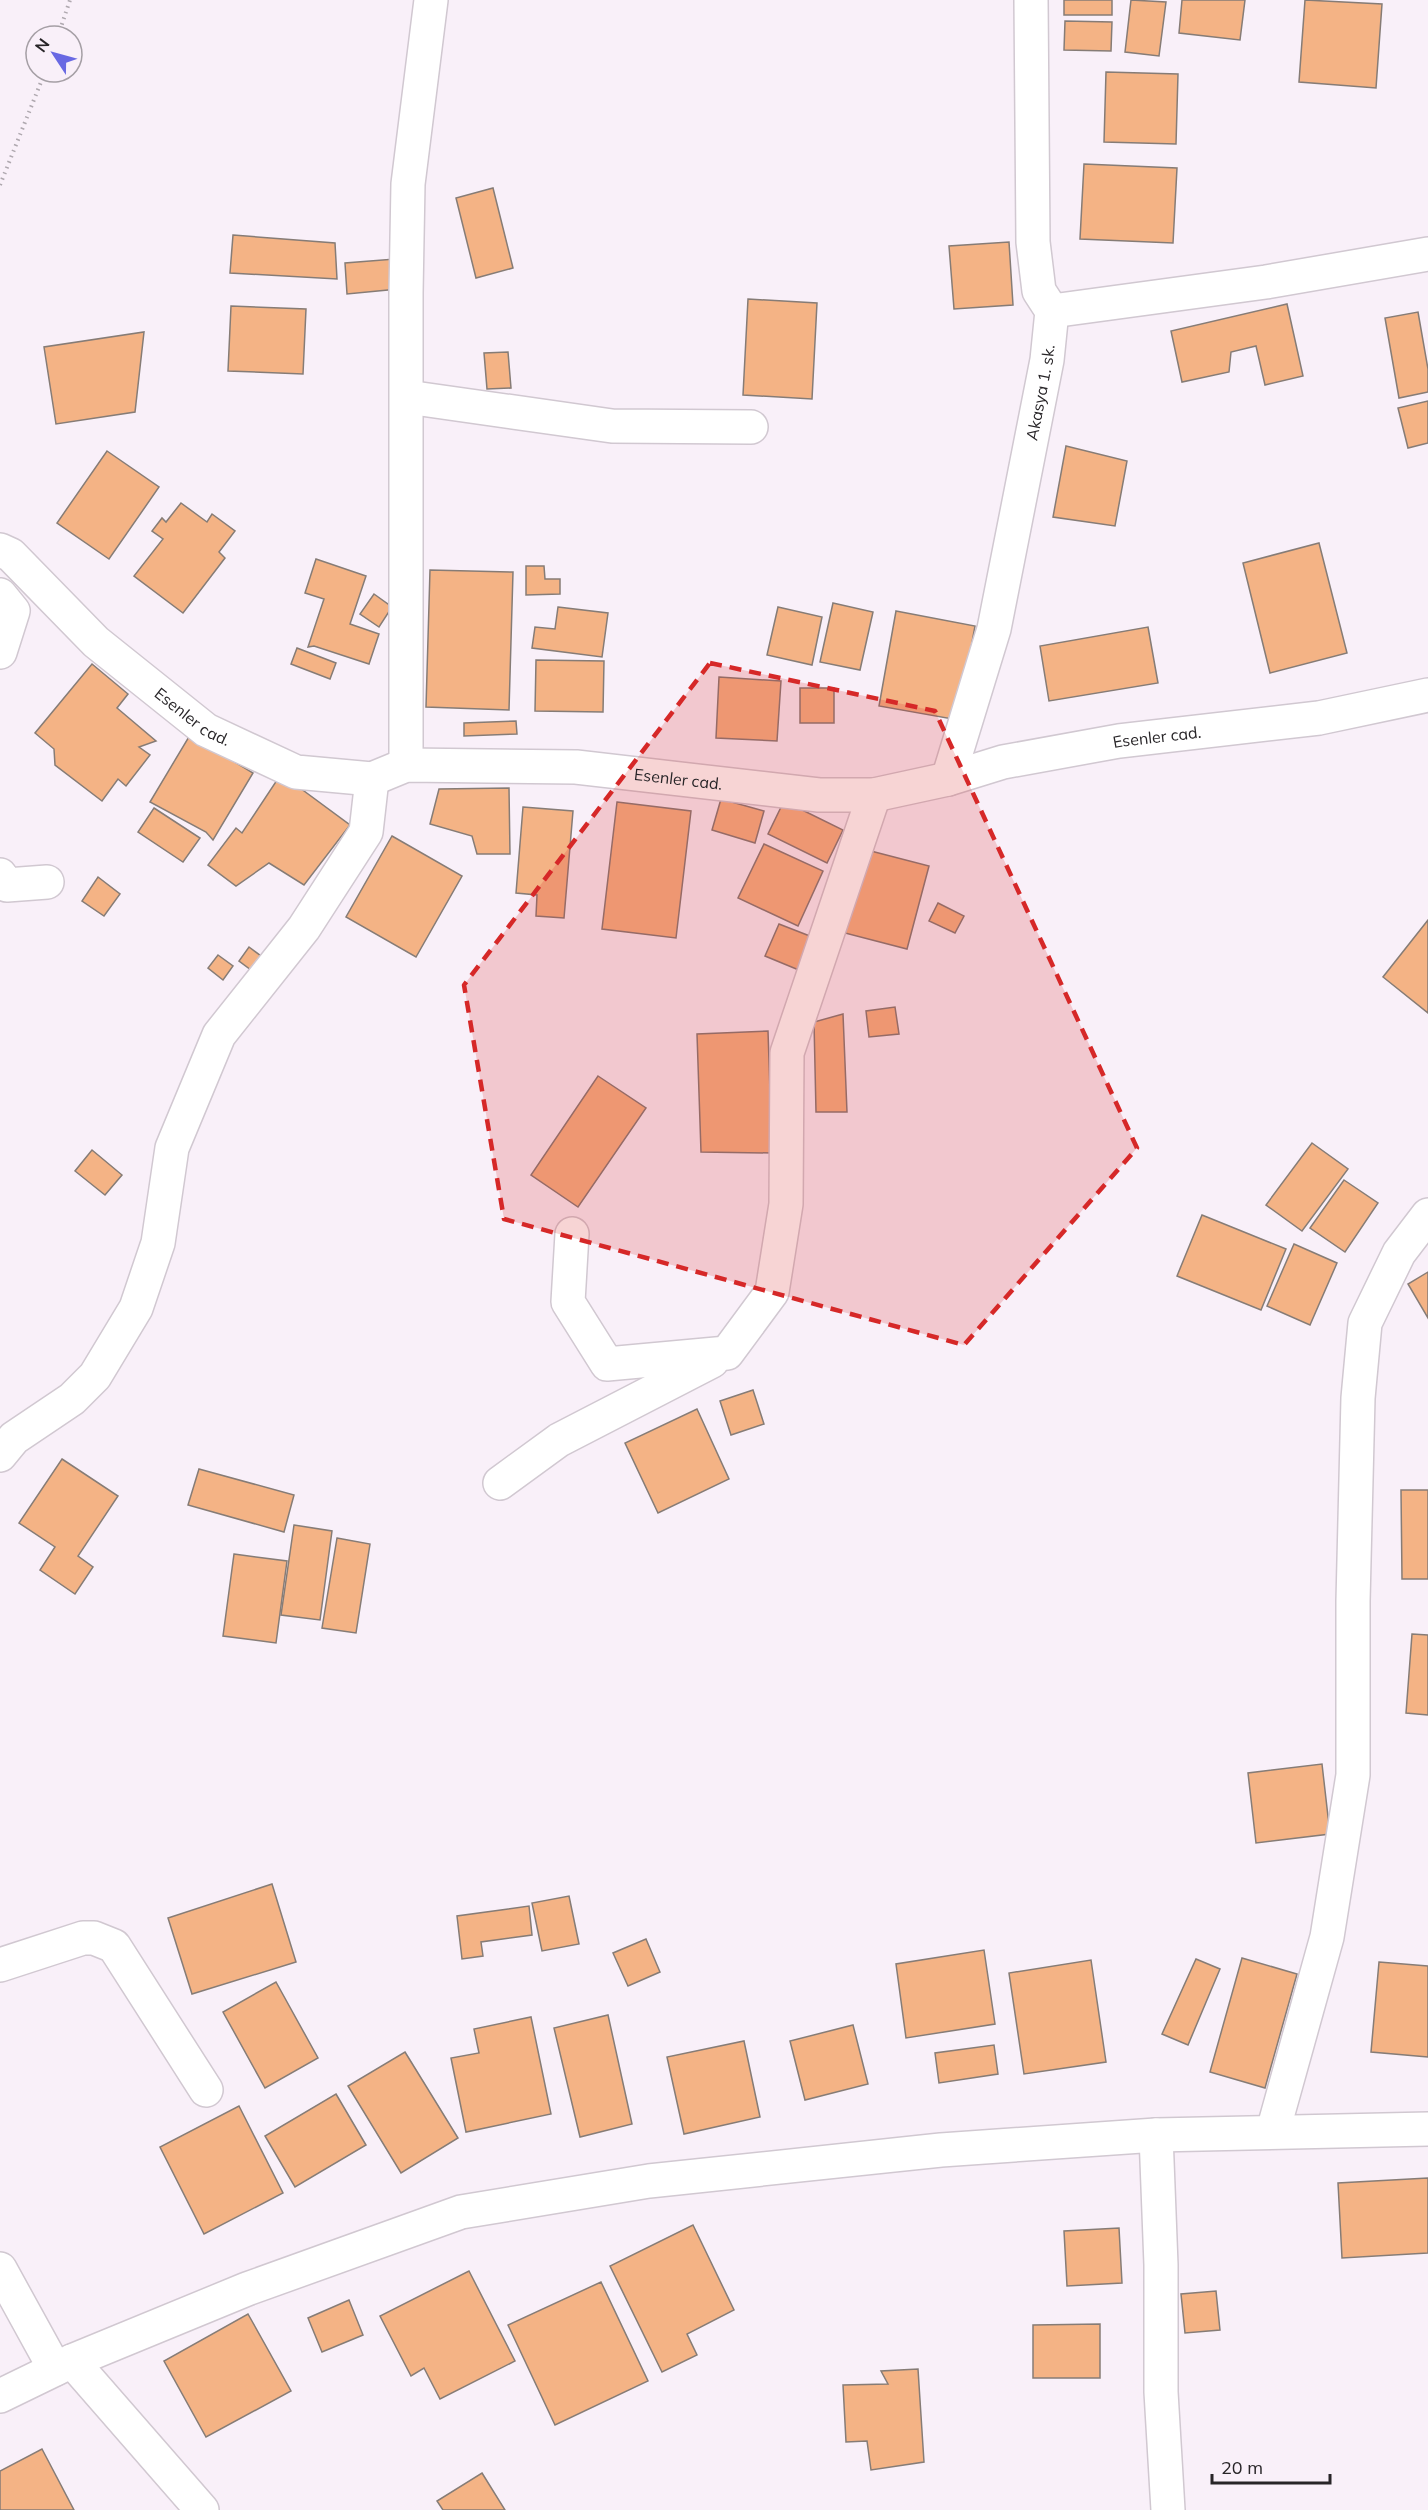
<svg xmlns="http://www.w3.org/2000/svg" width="1428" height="2510" font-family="Mulish,sans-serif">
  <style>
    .building { fill: #f4b385; stroke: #867c76; stroke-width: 1.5 }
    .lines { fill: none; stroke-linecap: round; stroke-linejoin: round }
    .minor-casing { stroke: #d1c8d1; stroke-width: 36 }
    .path { stroke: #afa8af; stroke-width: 4; stroke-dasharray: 1.5 4.5; stroke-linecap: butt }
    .minor { stroke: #fff; stroke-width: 33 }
    .marked { fill: #d62828; fill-opacity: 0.2; stroke: #d62828; stroke-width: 4.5; stroke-dasharray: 12 8; stroke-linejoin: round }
    .labels { text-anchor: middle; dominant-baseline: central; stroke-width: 4.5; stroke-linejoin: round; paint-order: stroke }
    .street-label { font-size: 16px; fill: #282528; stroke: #f9f0f9 }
  </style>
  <rect width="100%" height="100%" fill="#f9f0f9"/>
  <g class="building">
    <rect x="1064" y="0" width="48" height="15"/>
    <path d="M1131 0 1166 2 1159 56 1125 52Z"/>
    <path d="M1182 0H1245L1240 40 1179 33Z"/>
    <path d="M1305 0 1382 4 1376 88 1299 82Z"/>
    <path d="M1065 21 1112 22 1111 51 1064 50Z"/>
    <path d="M1106 72 1178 74 1176 144 1104 142Z"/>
    <path d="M1084 164 1177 168 1173 243 1080 239Z"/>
    <path d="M493 188 513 268 476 278 456 198Z"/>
    <path d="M233 235 335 243 337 279 230 273Z"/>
    <path d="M1009 242 1013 305 954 309 949 246Z"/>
    <path d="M395 259 398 289 347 294 345 263Z"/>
    <path d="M748 299 817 303 812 399 743 395Z"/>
    <path d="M1287 304 1303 376 1265 385 1256 346 1231 352 1229 372 1182 382 1171 331Z"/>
    <path d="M231 306 306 309 303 374 228 371Z"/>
    <path d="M1418 312 1428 369V392L1399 398 1385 318Z"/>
    <path d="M144 332 135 412 56 424 44 347Z"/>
    <path d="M508 352 511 388 487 389 484 353Z"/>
    <path d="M1428 401V443L1408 448 1398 408Z"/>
    <path d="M1066 446 1127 461 1115 526 1053 517Z"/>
    <path d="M107 451 159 487 109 559 57 523Z"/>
    <path d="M181 503 207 522 212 514 235 531 219 552 225 558 183 613 134 576 163 539 152 531 162 518 166 522Z"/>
    <path d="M1319 543 1347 653 1270 673 1243 563Z"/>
    <path d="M316 559 366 576 350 624 379 634 369 664 314 646 308 647 324 599 305 593Z"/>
    <path d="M526 566H544L545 579H560V594L526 595Z"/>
    <path d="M430 570 513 572 509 710 426 707Z"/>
    <path d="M374 594 392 607 379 627 360 614Z"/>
    <path d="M833 603 873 612 860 670 820 662Z"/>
    <path d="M558 607 608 613 602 657 532 648 535 627 555 629Z"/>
    <path d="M778 607 822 617 812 665 767 655Z"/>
    <path d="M896 611 975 626 958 720 879 706Z"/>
    <path d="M1148 627 1158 683 1049 701 1040 646Z"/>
    <path d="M297 648 336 663 330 679 291 664Z"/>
    <path d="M536 660 604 661 603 712 535 711Z"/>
    <path d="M92 664 128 694 117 708 156 741 139 747 150 755 126 786 118 779 102 801 55 765 54 749 35 733Z"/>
    <path d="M719 677 781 681 777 741 716 738Z"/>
    <rect x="800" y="688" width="34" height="35"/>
    <path d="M516 721 517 734 464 736V723Z"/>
    <path d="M190 735 253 773 213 840 206 832 150 802Z"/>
    <path d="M281 774 350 825 304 885 269 863 236 886 208 865 236 828 242 833Z"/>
    <path d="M509 788 510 854H477L472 836 430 824 439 789Z"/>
    <path d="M721 799 764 811 755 843 712 830Z"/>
    <path d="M784 801 843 830 827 863 768 834Z"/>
    <path d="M617 802 691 811 676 938 602 929Z"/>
    <path d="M523 807 573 811 564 918 536 916 537 895 516 893Z"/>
    <path d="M154 808 200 838 183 862 138 832Z"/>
    <path d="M392 836 462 876 416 957 346 917Z"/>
    <path d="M764 844 823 871 798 926 738 898Z"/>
    <path d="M867 850 929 866 907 949 845 933Z"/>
    <path d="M98 877 120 894 104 916 82 901Z"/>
    <path d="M938 903 964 916 955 933 929 921Z"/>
    <path d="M1428 920V1013L1383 977Z"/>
    <path d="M779 924 820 940 806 973 765 956Z"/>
    <path d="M249 947 265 959 255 973 239 961Z"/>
    <path d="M218 955 233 966 223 980 208 968Z"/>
    <path d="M895 1007 899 1034 869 1037 866 1011Z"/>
    <path d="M843 1014 847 1112H816L814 1022Z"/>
    <path d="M768 1031 772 1153 701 1152 697 1034Z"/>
    <path d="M598 1076 646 1108 578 1207 531 1175Z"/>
    <path d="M1312 1143 1348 1169 1302 1231 1266 1205Z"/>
    <path d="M92 1150 122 1175 105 1195 75 1171Z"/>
    <path d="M1344 1180 1378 1203 1345 1252 1310 1228Z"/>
    <path d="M1202 1215 1286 1249 1261 1310 1177 1276Z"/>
    <path d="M1294 1244 1337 1263 1310 1325 1267 1306Z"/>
    <path d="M1428 1272V1318L1408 1284Z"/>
    <path d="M753 1390 764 1424 731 1435 720 1401Z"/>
    <path d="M697 1409 729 1479 658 1513 625 1443Z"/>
    <path d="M62 1459 118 1496 78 1556 93 1567 75 1594 40 1570 55 1547 19 1523Z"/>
    <path d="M199 1469 294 1495 284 1532 188 1505Z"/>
    <path d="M1401 1490H1428V1579H1402Z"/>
    <path d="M294 1525 332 1531 320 1620 281 1615Z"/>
    <path d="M337 1538 370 1544 356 1633 322 1628Z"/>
    <path d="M234 1554 287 1561 276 1643 223 1636Z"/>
    <path d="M1412 1634 1428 1635V1715L1406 1713Z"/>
    <path d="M1322 1764 1330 1834 1256 1843 1248 1773Z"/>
    <path d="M272 1884 296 1962 192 1994 168 1918Z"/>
    <path d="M569 1896 579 1944 542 1951 532 1903Z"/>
    <path d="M529 1906 532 1935 481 1942 483 1956 462 1959 457 1916Z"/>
    <path d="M646 1939 660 1972 628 1986 613 1953Z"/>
    <path d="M984 1950 995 2024 906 2038 896 1964Z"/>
    <path d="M1242 1958 1297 1974 1265 2088 1210 2072Z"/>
    <path d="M1196 1959 1220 1969 1188 2045 1162 2034Z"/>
    <path d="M1091 1960 1106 2062 1024 2074 1009 1973Z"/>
    <path d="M1379 1962 1428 1966V2057L1371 2052Z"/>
    <path d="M276 1982 318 2058 265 2088 223 2012Z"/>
    <path d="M608 2015 632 2124 580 2137 554 2028Z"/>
    <path d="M531 2017 551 2114 466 2132 451 2058 479 2053 474 2029Z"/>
    <path d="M853 2025 868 2084 805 2100 790 2041Z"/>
    <path d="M744 2041 760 2117 684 2134 667 2057Z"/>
    <path d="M994 2045 998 2074 939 2083 935 2053Z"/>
    <path d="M405 2052 458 2138 401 2173 348 2086Z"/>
    <path d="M336 2094 366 2145 295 2187 265 2136Z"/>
    <path d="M239 2106 283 2193 204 2234 160 2147Z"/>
    <path d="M1428 2178V2253L1342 2258 1338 2183Z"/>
    <path d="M693 2225 734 2310 687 2334 697 2355 662 2372 610 2266Z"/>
    <path d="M1119 2228 1122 2283 1067 2286 1064 2231Z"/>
    <path d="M469 2271 515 2361 440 2399 424 2368 411 2376 380 2316Z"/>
    <path d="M601 2282 648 2381 555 2425 508 2325Z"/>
    <path d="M1216 2291 1220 2330 1185 2333 1181 2294Z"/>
    <path d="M349 2300 363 2335 322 2352 308 2318Z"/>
    <path d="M248 2314 291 2391 206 2437 164 2361Z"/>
    <path d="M1100 2324V2378H1033V2325Z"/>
    <path d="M918 2369 924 2462 871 2470 867 2441 846 2442 843 2385 888 2384 881 2371Z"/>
    <path d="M42 2449 74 2510H0V2471Z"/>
    <path d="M482 2473 505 2510H443L437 2501Z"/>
  </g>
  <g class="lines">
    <defs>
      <g id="minor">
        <path d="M1052 311 1266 282 1428 254"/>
        <path d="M407 397 612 426 751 427"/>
        <path id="s1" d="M0 550 11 555 96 642 206 730 296 772 372 779 406 765 576 767 819 795H874L948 779 1003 762 1119 741 1319 718 1428 695"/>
        <path d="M0 595 13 611 0 652"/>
        <path d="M406 765V293L408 184 431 0"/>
        <path id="s2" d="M948 779 994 629 1047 360 1052 311 1039 291 1033 242 1031 0"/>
        <path d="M0 875 7 885 47 882"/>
        <path d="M572 1234 568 1302 607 1364 727 1353 772 1292 786 1204 787 1053 874 795"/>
        <path d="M0 1455 14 1438 72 1399 95 1376 136 1308 158 1243 172 1148 219 1035 304 928 366 832 372 779"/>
        <path d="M500 1483 559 1440 712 1361"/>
        <path d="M0 1965 83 1938H94L114 1946 206 2090"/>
        <path d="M1273 2131 1327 1937 1353 1775V1601L1358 1398 1365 1323 1399 1253 1428 1215"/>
        <path d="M1156 2135 1161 2265V2392L1168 2510"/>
        <path d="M0 2269 55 2369"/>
        <path d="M72 2361 202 2510"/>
        <path d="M0 2396 72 2361 247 2289 461 2212 649 2181 941 2150 1156 2135 1428 2129"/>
      </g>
    </defs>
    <use href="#minor" class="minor-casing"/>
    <g class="path">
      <path d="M58 36 70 0"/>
      <path d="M0 185 45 72"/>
    </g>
    <use href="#minor" class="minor"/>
  </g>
  <path class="marked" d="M710 663 935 711 1137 1148 964 1345 504 1219 464 985Z"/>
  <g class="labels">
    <g class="street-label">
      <text stroke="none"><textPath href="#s2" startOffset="398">Akasya 1. sk.</textPath></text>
      <text stroke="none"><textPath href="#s1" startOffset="256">Esenler cad.</textPath></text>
      <text stroke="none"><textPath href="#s1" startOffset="1246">Esenler cad.</textPath></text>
      <text stroke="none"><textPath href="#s1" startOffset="760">Esenler cad.</textPath></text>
    </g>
  </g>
  <g transform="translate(54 54) rotate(306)"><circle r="28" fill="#f9f0f9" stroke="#a59fa5" stroke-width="1.5"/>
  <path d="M0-4.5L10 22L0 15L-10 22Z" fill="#6969e3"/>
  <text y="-9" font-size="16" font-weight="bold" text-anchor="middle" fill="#282528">N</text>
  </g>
  <path d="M1212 2474v9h118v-9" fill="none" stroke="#282528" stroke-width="3"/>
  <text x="1221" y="2474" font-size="18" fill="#282528" stroke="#f9f0f9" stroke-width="4.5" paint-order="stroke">20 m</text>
</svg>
